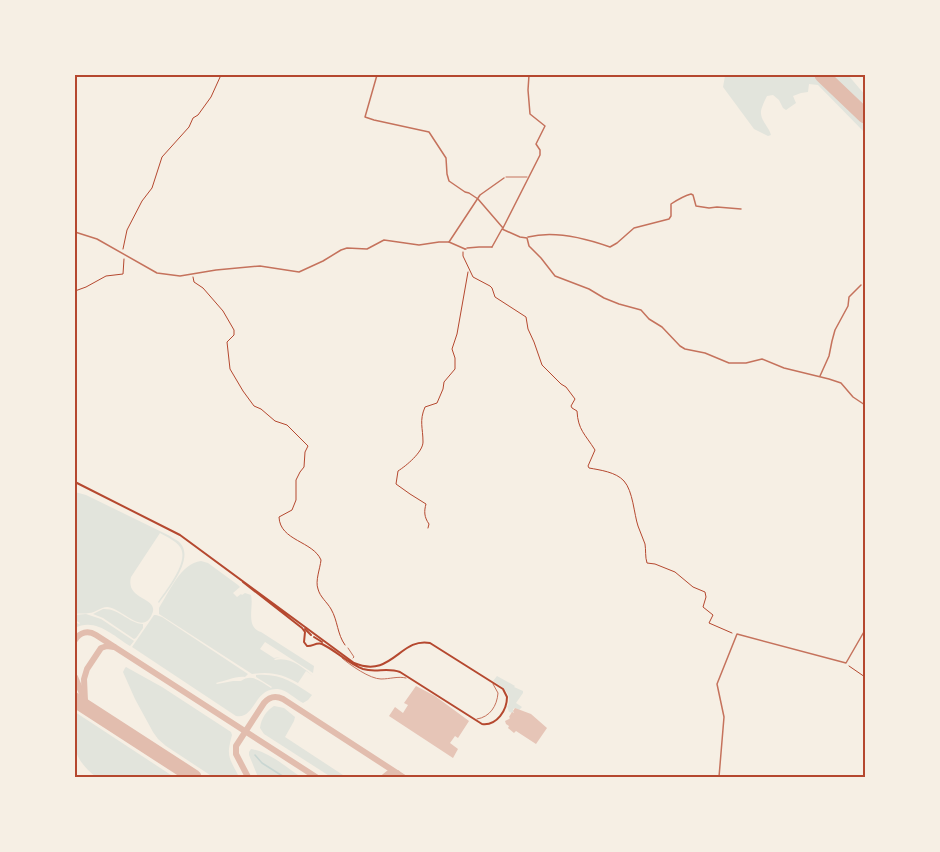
<svg xmlns="http://www.w3.org/2000/svg" width="940" height="852" font-family="'Roboto Condensed',sans-serif">
  <style>
    .green { fill: #e2e4dc }
    .lines { fill: none; stroke-linecap: round; stroke-linejoin: round }
    .stream { stroke: #c9d6d2; stroke-width: 1.5 }
    .taxiway { stroke: #e2bdae; stroke-width: 6 }
    .runway { stroke: #e2bdae; stroke-width: 15 }
    .building { fill: #e6c5b7 }
    .path { stroke: #b5482f; stroke-width: 1 }
    .service { stroke: #c5725c; stroke-width: 1 }
    .pedestrian { stroke: #c5725c; stroke-width: 1 }
    .minor { stroke: #c5725c; stroke-width: 1.5 }
    .tertiary { stroke: #c5725c; stroke-width: 1.5 }
    .secondary { stroke: #b5482f; stroke-width: 2 }
    .neatline { fill: none; stroke: #b5482f; stroke-width: 2 }
  </style>
  <rect width="100%" height="100%" fill="#f6efe4"/>
  <g class="green">
    <path d="M731 75H817L865 121V133L818 85 809 84 808 92 801 93 793 96 796 103 786 110 783 108 779 100 773 95 767 96C765 100 762 106 761 111 760 120 769 127 771 135L768 136 754 129 723 87 725 76Z"/>
    <path d="M828 75H848L865 95V110Z"/>
    <path d="M75 492 86 495 170 536C172 538 175 539 178 541 197 556 169 589 159 603L158 602C166 590 190 561 180 547 176 541 167 537 160 533L131 577C125 601 160 597 152 614 143 637 121 607 107 607 100 607 96 613 89 613 85 614 80 613 75 614Z"/>
    <path d="M201 561 208 563 238 585 240 587 233 593 237 597 241 594 242 595 245 593 251 595C254 607 245 627 261 632L314 666 313 673 265 642 260 649 274 658 280 657 274 659 275 660C289 656 303 667 313 676L306 671 298 683C283 674 270 671 252 674L159 614V608C169 592 181 563 201 561Z"/>
    <path d="M103 609C119 608 128 623 143 624V628L136 638 134 639 103 618 93 614Z"/>
    <path d="M86 614 101 619 134 641 130 646C114 636 95 617 75 628V622L79 624 80 623 75 620V615Z"/>
    <path d="M154 615H156L162 617 248 674 245 677C235 676 226 681 216 683L217 684 233 681H241C252 673 261 682 271 688L272 687 256 677V675C280 673 293 682 312 695L308 700 303 703C295 699 287 690 278 689 254 687 255 720 236 716L132 647Z"/>
    <path d="M126 667 162 687 231 732 232 735C226 757 229 757 239 777H213L166 746 158 739 153 732 135 699 123 672 125 668Z"/>
    <path d="M497 676 515 686 514 687 523 691V693L516 703 522 707 519 710 515 708 513 709V713L509 712C506 702 508 711 509 701 510 691 501 686 493 681Z"/>
    <path d="M274 706 284 708 295 717 294 721 285 737 346 777H331L264 734 260 728C261 719 266 711 274 706Z"/>
    <path d="M75 712 174 777H96C69 755 75 744 75 712Z"/>
    <path d="M251 749C269 752 286 767 301 777H258L249 755V752Z"/>
  </g>
  <g class="lines">
    <path class="stream" d="M255 755 262 763 284 777"/>
    <g class="taxiway">
      <path d="M75 640C80 632 88 630 96 635L316 777"/>
      <path d="M75 677 86 703 92 711"/>
      <path d="M85 701 84 679 87 669 101 648 107 646 114 647"/>
      <path d="M248 777 236 754V746L264 703C269 697 275 695 283 699L403 777"/>
      <path d="M384 777 389 773H397"/>
    </g>
    <g class="runway">
      <path d="M822 75 865 116"/>
      <path d="M75 700 194 777"/>
    </g>
  </g>
  <g class="building">
    <path d="M416 686 435 696 469 721 458 738 455 736 450 743 458 749 453 758 389 716 395 707 403 713 408 705 404 703Z"/>
    <path d="M515 708 531 714 547 728 536 744 516 731 514 733 508 728 509 726 506 724 505 721 509 719 510 718 509 717 512 712 514 713 513 711Z"/>
  </g>
  <g class="lines">
    <g class="path">
      <path d="M123 249 127 230 142 201 152 188 162 157 189 127 193 118 198 115 211 97 221 75"/>
      <path d="M463 252V256L473 277 490 286 492 288 495 297 526 317 528 329 534 342 542 365 561 384 566 387 575 399 571 406 572 408 577 411C578 430 585 434 595 450L588 466 589 468C600 470 616 472 624 481 633 491 634 514 638 526 640 532 643 538 645 544 646 550 645 557 647 563L655 564 675 572 693 587 705 592 706 597 703 607 713 615 709 623 732 633"/>
      <path d="M193 277 194 282 203 288 223 311 234 330V335L227 342 230 369 243 391 254 406 261 409 275 421 287 425 308 446 305 452 304 467 300 472 296 480V500L292 510 279 517C280 541 313 541 321 560 320 569 315 581 318 589 320 597 327 602 331 609 338 621 337 634 345 645"/>
      <path d="M75 291 86 287 106 276 123 274 124 259"/>
      <path d="M428 528 429 524C424 517 424 511 426 504L410 494 396 484 398 471C406 466 423 452 423 442 423 428 419 421 425 407L437 403 443 389 444 382 455 369V358L452 349 457 334 468 272"/>
      <path d="M849 666 865 677"/>
    </g>
    <g class="service">
      <path d="M348 648 354 657 353 658"/>
      <path d="M342 658C350 665 370 679 381 679 390 679 398 676 406 678"/>
      <path d="M477 719C490 717 497 706 498 693L493 684"/>
    </g>
    <path class="pedestrian" d="M506 177H527"/>
    <g class="minor">
      <path d="M377 75 365 117 374 120 429 132 446 158 447 174 449 181 465 192 469 193 478 199 503 228"/>
      <path d="M503 228 540 155V150L536 144 545 126 530 114 528 90 529 75"/>
      <path d="M528 237C555 230 585 238 610 247L617 243 634 228 669 219 671 216V204C677 200 684 196 691 194L693 195 696 206 709 208 717 207 741 209"/>
      <path d="M467 248 479 247H492"/>
      <path d="M465 249 449 242 480 195 504 178"/>
      <path d="M820 376 829 356 832 341 835 330 848 306 849 297 861 285"/>
      <path d="M719 777 724 717 717 684 737 634 846 663 865 630"/>
    </g>
    <g class="tertiary">
      <path d="M75 232 97 239 157 273 180 276 216 270 260 266 299 272 323 261 341 250 347 248 367 249 384 240 419 245 439 242H449"/>
      <path d="M492 247 502 229 520 237 527 238 529 246 541 258 555 276 589 289 604 298 619 304 641 310 649 319 662 327 680 346 685 349 705 353 729 363H746L762 359 784 368 829 379 841 383 853 397 865 405"/>
      <path d="M465 249H466"/>
    </g>
    <g class="secondary">
      <path d="M75 482 180 535 354 663C392 679 400 637 430 643L503 689 507 697C507 710 497 726 482 724L400 672C387 667 376 673 363 669 348 664 337 651 322 644 316 642 312 647 307 646L304 642 305 632 302 628 243 582"/>
      <path d="M305 629 311 635"/>
      <path d="M314 637 322 642"/>
    </g>
  </g>
  <rect width="940" height="852" fill="none" stroke="#f6efe4" stroke-width="153"/>
  <rect x="76" y="76" width="788" height="700" class="neatline"/>
</svg>
